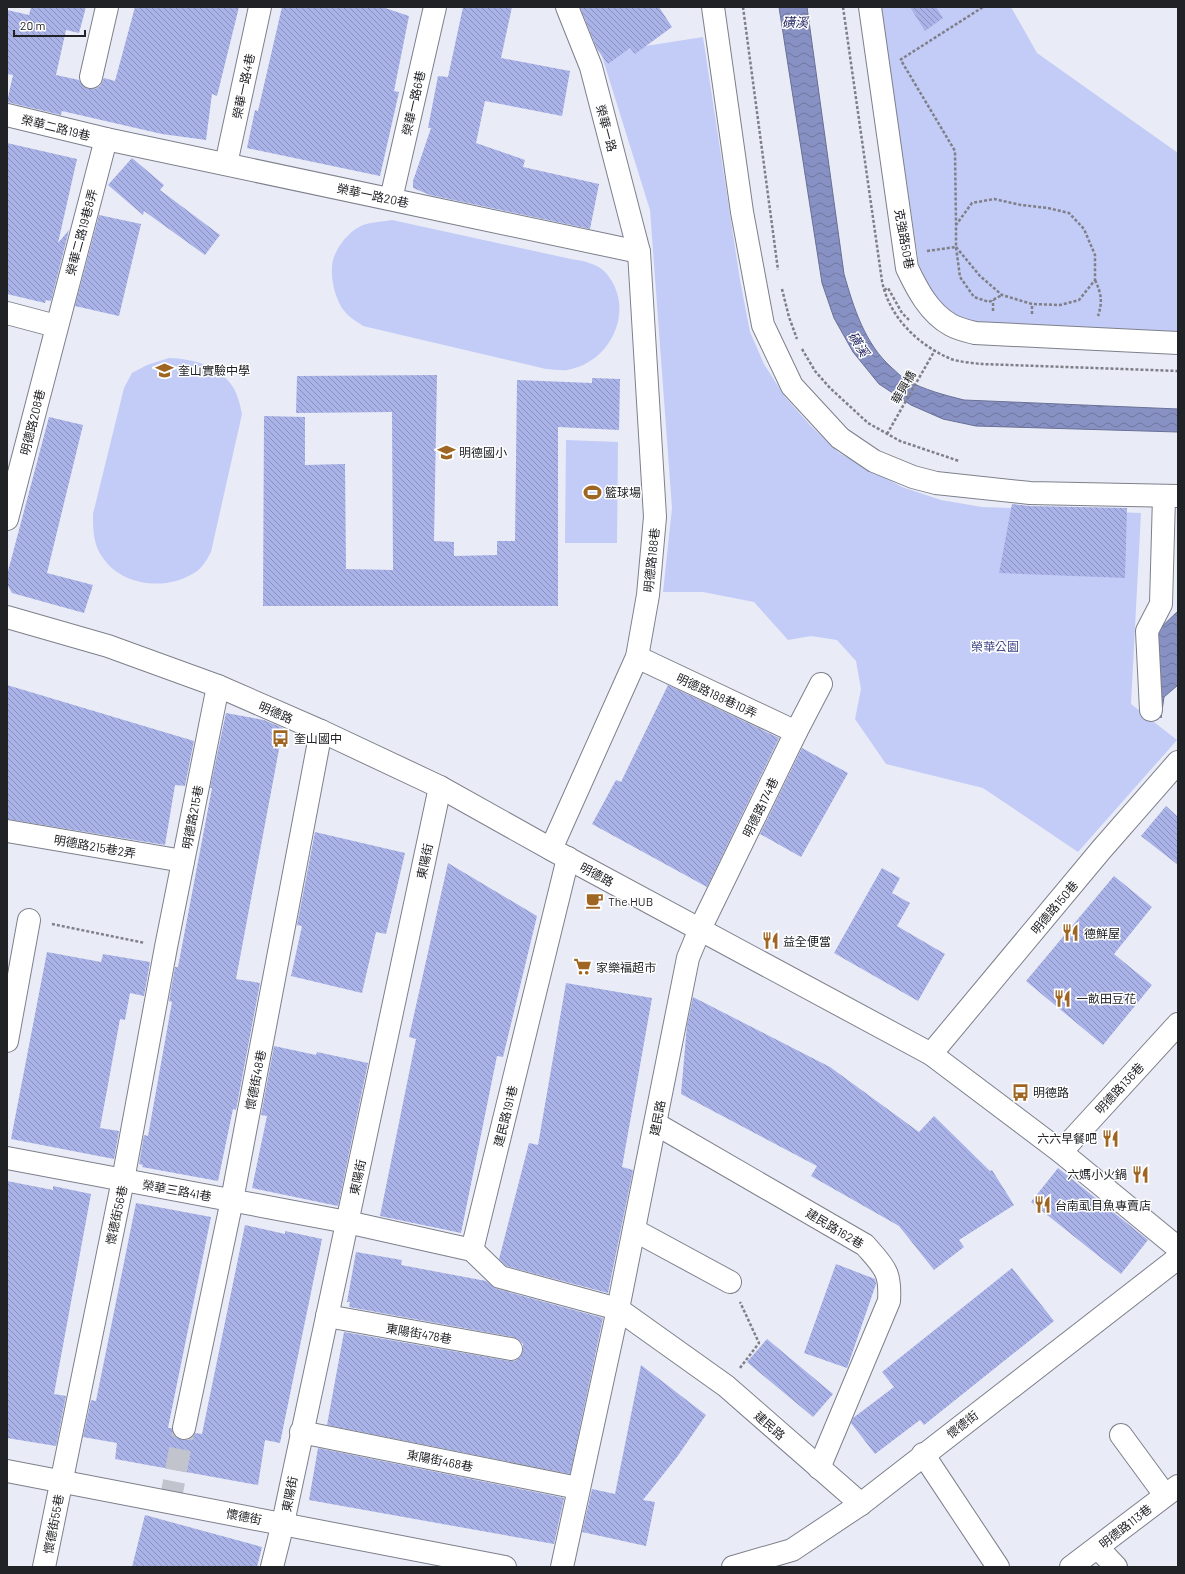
<svg xmlns="http://www.w3.org/2000/svg" width="1185" height="1574" font-family="Barlow,'Noto Sans TC',sans-serif">
  <style>
    .park { fill: #c3ccf7 }
    .water { fill: url(#water-waves); stroke: #697095 }
    .building { fill: url(#building-back-hatch) }
    .lines { fill: none; stroke-linecap: round; stroke-linejoin: round }
    .minor-tunnel { stroke: #c1c3cd; stroke-width: 22; stroke-dasharray: 22 11; stroke-linecap: butt }
    .minor-casing { stroke: #7d808b; stroke-width: 24 }
    .path { stroke: #7e7f87; stroke-width: 2.5; stroke-dasharray: 3 2; stroke-linecap: butt }
    .minor { stroke: #fff; stroke-width: 22 }
    .labels { text-anchor: middle; dominant-baseline: central; stroke-width: 3; stroke-linejoin: round; paint-order: stroke }
    .street-label { font-size: 12px; fill: #212226; stroke: #fff }
    .poi-label { font-size: 12px; fill: #212226; stroke: #fff; text-anchor: start }
    .park-label { font-size: 12px; fill: #3f4687; stroke: #fff }
    .water-label { font-size: 13px; font-style: italic; fill: #1f215e; stroke: #fff }
  </style>
  <defs>
    <pattern id="water-waves" width="16" height="10" patternUnits="userSpaceOnUse"><rect width="16" height="10" fill="#8891c4"/><path d="M0 5q4-4 8 0t8 0" fill="none" stroke="#6f769f"/></pattern>
    <pattern id="building-back-hatch" width="6" height="6" patternUnits="userSpaceOnUse"><rect width="6" height="6" fill="#aab3e8"/><path d="M-1 5l2 2M0 0l6 6M5-1l2 2" fill="none" stroke="#8a91bc"/></pattern>
  </defs>
  <rect width="100%" height="100%" fill="#e9ebf7"/>
  <g class="park">
    <path d="M880 7H1011L1037 53 1178 153V332L980 323 953 314 935 298 919 265Z"/>
    <path d="M703 37 740 280 750 332 764 364 785 397 810 425 839 453 902 487 941 500 982 507 1141 513 1131 704 1177 740 1078 852 983 788 886 764 855 719 861 689 856 661 837 640 811 636 788 640 754 602 703 592H663L672 508 650 210 601 53Z"/>
    <path d="M392 220 571 259C582 261 597 263 605 272 637 307 612 363 567 370 561 371 552 369 546 369L363 326C356 321 347 316 342 308 335 297 331 280 332 267 332 253 346 234 359 227 368 222 381 222 392 220Z"/>
    <path d="M169 358C192 359 215 364 230 383 237 391 240 404 242 414L211 552C207 559 202 569 194 573 166 591 122 586 103 558 93 545 93 529 93 514L124 388 132 373 147 365Z"/>
    <path d="M566 440 618 442 617 543H565Z"/>
  </g>
  <g class="water">
    <path d="M779 7H807L844 274C854 309 865 344 892 368 897 372 901 377 906 380 925 390 944 395 964 400L1178 409V432L976 426 943 419 911 405 879 384 853 352 834 318 822 283Z"/>
    <path d="M1178 611V685L1164 697 1161 718 1152 636Z"/>
  </g>
  <g class="building">
    <path d="M31 7H86L79 33 66 30 56 75 79 80 83 86 89 89H95L100 86 104 78 115 81 135 7H239L217 96 212 94 206 140 162 134 62 111 61 115 7 102 13 75 7 74V10L29 15Z"/>
    <path d="M282 7H382L409 16 394 91 399 92 380 176 247 148 255 110 258 111Z"/>
    <path d="M463 7H512L501 58 570 71 562 116 485 101 476 143 525 160 523 167 599 184 590 229 430 195 413 188V181L431 128H428L438 76 448 77Z"/>
    <path d="M580 7H659L672 27 635 54 630 48 608 64 597 49Z"/>
    <path d="M910 7H936L943 18 925 31Z"/>
    <path d="M7 143 77 159 58 243 69 230 51 301 46 300 45 303 7 294Z"/>
    <path d="M132 158 164 185 160 190 220 235 205 255 144 211 143 215 108 185Z"/>
    <path d="M99 215 141 224 119 316 75 306Z"/>
    <path d="M437 375 434 541 454 542V556L497 555V541H515L517 380 592 383V378L620 379 619 430 558 427V606H263L264 416 305 417V465L345 464 346 569 393 570 392 412 296 413 297 376Z"/>
    <path d="M49 417 83 425 47 573 93 585 84 613 12 593 7 584V575Z"/>
    <path d="M1012 504 1030 506 1127 508 1125 578 999 573Z"/>
    <path d="M7 685 194 741 185 786 175 785 165 845 7 819Z"/>
    <path d="M668 685 779 738 707 887 592 824 616 780 621 782Z"/>
    <path d="M226 713 264 720 283 728 236 979 260 983 236 1110 233 1109 218 1181 142 1167 143 1165 139 1164 144 1135 148 1136 172 1002 169 1001 175 967H178L212 788H210Z"/>
    <path d="M802 748 848 773 801 857 760 834Z"/>
    <path d="M1166 806 1178 817V865L1141 836Z"/>
    <path d="M315 832 405 853 386 934 376 932 362 993 291 976 302 926 297 925Z"/>
    <path d="M448 863 537 916 503 1057 497 1056 461 1233 380 1216 416 1039 409 1037Z"/>
    <path d="M882 868 900 878 892 893 910 903 897 926 945 954 918 1001 834 953Z"/>
    <path d="M1114 876 1152 907 1114 954 1152 985 1103 1045 1026 981Z"/>
    <path d="M47 952 101 962 103 954 150 962 144 996 130 993 125 1020 120 1019 100 1128 119 1131 114 1159 11 1139Z"/>
    <path d="M566 983 652 998 622 1167 633 1170 608 1293 506 1266 499 1259 529 1143 538 1145Z"/>
    <path d="M693 997 830 1067 919 1132 934 1116 990 1171 992 1170 1014 1205 959 1240 964 1247 934 1270 899 1226 811 1176 817 1166 681 1094 687 1025Z"/>
    <path d="M274 1046 316 1055 317 1052 368 1063 338 1206 252 1188 267 1116 261 1115Z"/>
    <path d="M1058 1168 1148 1240 1121 1274 1031 1202Z"/>
    <path d="M7 1181 53 1190V1186L91 1194 54 1394 66 1396 56 1446 7 1438Z"/>
    <path d="M136 1203 211 1217 168 1428H172L175 1437 182 1440H188L193 1437 195 1433 202 1434 245 1225 285 1234V1231L322 1239 280 1443 265 1440 258 1485 115 1459 117 1443 83 1437 91 1400 96 1401Z"/>
    <path d="M356 1252 402 1260 401 1265 486 1281 497 1289 603 1318 570 1474 327 1425 344 1332 509 1361H515L520 1357 523 1351V1344L519 1340 513 1337 349 1307 350 1302H347Z"/>
    <path d="M836 1264 875 1279 876 1284 847 1368 804 1353Z"/>
    <path d="M1012 1268 1054 1321 924 1425 920 1420 875 1454 851 1423 853 1418 894 1387 882 1372Z"/>
    <path d="M767 1339 833 1394 813 1417 747 1362Z"/>
    <path d="M641 1365 706 1415 677 1457 643 1500 655 1502 646 1546 582 1532 592 1489 615 1494Z"/>
    <path d="M318 1448 564 1498 554 1544 309 1500Z"/>
    <path d="M145 1515 262 1547 257 1567H132Z"/>
  </g>
  <g class="lines">
    <path class="minor-tunnel" d="M170 1503 184 1428"/>
    <defs>
      <g id="minor">
        <path d="M713 7 742 212 763 325 792 386 840 438 874 461 913 477 936 483 1030 493 1178 496"/>
        <path d="M870 7 907 268C917 289 929 313 951 325 958 329 967 331 975 333L1178 343"/>
        <path d="M91 77 107 7"/>
        <path d="M7 115 106 139 639 252"/>
        <path d="M226 164 260 7"/>
        <path d="M391 199 435 7"/>
        <path d="M7 313 56 326"/>
        <path d="M7 519 106 139"/>
        <path d="M7 617 108 646 218 686 321 731 440 787 558 853 931 1054 1061 1152 1178 1248"/>
        <path d="M637 657 796 732"/>
        <path d="M1151 710 1147 631 1161 604 1164 497"/>
        <path d="M7 831 183 861"/>
        <path d="M551 849 637 657 648 595 655 517 639 252 591 67 567 7"/>
        <path d="M7 1041 29 920"/>
        <path d="M931 1054 1101 850 1178 762"/>
        <path d="M656 1124 865 1245C884 1267 891 1271 889 1301L819 1468"/>
        <path d="M1061 1152 1178 1024"/>
        <path d="M7 1158 347 1222 472 1250 568 858"/>
        <path d="M634 1230 730 1282"/>
        <path d="M472 1250 500 1277 618 1309 726 1386 861 1504"/>
        <path d="M327 1316 511 1349"/>
        <path d="M184 1428 232 1200 321 731"/>
        <path d="M301 1432 578 1488"/>
        <path d="M1121 1435 1165 1495"/>
        <path d="M923 1454 998 1567"/>
        <path d="M7 1471 505 1567"/>
        <path d="M1098 1548 1116 1567"/>
        <path d="M44 1567 123 1180 166 947 218 686"/>
        <path d="M272 1567 283 1523 440 787"/>
        <path d="M562 1567 618 1309 688 958 700 929 796 732 821 684"/>
        <path d="M733 1567 792 1550 861 1504 1178 1258"/>
        <path d="M1071 1567 1178 1486"/>
      </g>
    </defs>
    <use href="#minor" class="minor-casing"/>
    <g class="path">
      <path d="M743 7 778 270"/>
      <path d="M843 7 882 281C889 317 918 345 951 359 960 362 972 363 982 364L1178 371"/>
      <path d="M900 60 983 7"/>
      <path d="M902 62 955 151 956 224"/>
      <path d="M956 247 980 276 1002 295 1032 304 1060 305 1079 300 1095 280V255L1084 229 1069 213 1048 208 1021 205 994 199 972 203 956 225V247L960 277 974 297 989 302 1002 295"/>
      <path d="M927 251 956 247"/>
      <path d="M1095 280C1101 293 1103 301 1098 316"/>
      <path d="M782 289 789 317 797 339"/>
      <path d="M884 290 888 288 902 313 910 321"/>
      <path d="M993 311V300"/>
      <path d="M1032 314V304"/>
      <path d="M802 349 815 371 830 388 868 423 900 441 959 461"/>
      <path d="M887 434 935 350"/>
      <path d="M52 924 145 943"/>
      <path d="M740 1368 759 1343 740 1302"/>
    </g>
    <use href="#minor" class="minor"/>
  </g>
  <defs>
    <symbol id="school-bare" viewBox="-9 -9 18 18"><path d="M0-5L7-2L0 1L-7-2ZM-4 1L0 2.5L4 1V4Q0 6-4 4Z" fill="#9f6623" stroke="#fff" stroke-width="2.5" paint-order="stroke"/></symbol>
    <symbol id="stadium-bare" viewBox="-9 -9 18 18"><path d="M0-5a6.5 5 0 1 0 0 10a6.5 5 0 1 0 0-10ZM-3.5-1.8h7v3.6h-7Z" fill="#9f6623" stroke="#fff" stroke-width="2.5" paint-order="stroke"/></symbol>
    <symbol id="bus-bare" viewBox="-9 -9 18 18"><path d="M-5-6H5V4H4V6H2V4H-2V6H-4V4H-5ZM-3.5-4V0h7V-4ZM-3.5 1.2v1.5H-2V1.2ZM2 1.2v1.5H3.5V1.2Z" fill="#9f6623" stroke="#fff" stroke-width="2.5" paint-order="stroke"/></symbol>
    <symbol id="cafe-bare" viewBox="-9 -9 18 18"><path d="M-5.5-4.5H6V0H3Q3 3.5 0 3.5H-2.5Q-5.5 3.5-5.5 0ZM3-3.2v2h1.7v-2ZM-6 4.5H4V6H-6Z" fill="#9f6623" stroke="#fff" stroke-width="2.5" paint-order="stroke"/></symbol>
    <symbol id="restaurant-bare" viewBox="-9 -9 18 18"><path d="M-5-6h1v4h1v-4h1v4h1v-4h1v5L-1.5 .5V6h-2V.5L-5-1ZM5-6V6H3V1.5H1.5Q1.5-4 5-6Z" fill="#9f6623" stroke="#fff" stroke-width="2.5" paint-order="stroke"/></symbol>
    <symbol id="supermarket-bare" viewBox="-9 -9 18 18"><path d="M-6-5.5h2.5l.6 2H6L4.5 2H-2.5L-4.4-4H-6ZM-1.5 3.2a1.3 1.3 0 1 0 .1 0ZM3 3.2a1.3 1.3 0 1 0 .1 0Z" fill="#9f6623" stroke="#fff" stroke-width="2.5" paint-order="stroke"/></symbol>
  </defs>
  <g fill-rule="evenodd">
    <use href="#school-bare" x="152" y="358" width="25" height="25"/>
    <use href="#school-bare" x="434" y="440" width="25" height="25"/>
    <use href="#stadium-bare" x="580" y="480" width="25" height="25"/>
    <use href="#bus-bare" x="268" y="726" width="25" height="25"/>
    <use href="#cafe-bare" x="582" y="888" width="25" height="25"/>
    <use href="#restaurant-bare" x="1058" y="920" width="25" height="25"/>
    <use href="#restaurant-bare" x="758" y="928" width="25" height="25"/>
    <use href="#supermarket-bare" x="570" y="954" width="25" height="25"/>
    <use href="#restaurant-bare" x="1050" y="986" width="25" height="25"/>
    <use href="#bus-bare" x="1008" y="1080" width="25" height="25"/>
    <use href="#restaurant-bare" x="1098" y="1126" width="25" height="25"/>
    <use href="#restaurant-bare" x="1128" y="1162" width="25" height="25"/>
    <use href="#restaurant-bare" x="1030" y="1192" width="25" height="25"/>
  </g>
  <g class="labels">
    <g class="street-label">
      <text transform="translate(243 86) rotate(-78)">榮華一路4巷</text>
      <text transform="translate(413 103) rotate(-77)">榮華一路6巷</text>
      <text transform="translate(56 127) rotate(14)">榮華二路19巷</text>
      <text transform="translate(607 128) rotate(75)">榮華一路</text>
      <text transform="translate(373 195) rotate(12)">榮華一路20巷</text>
      <text transform="translate(81 232) rotate(-75)">榮華二路19巷8弄</text>
      <text transform="translate(905 239) rotate(80)">克強路50巷</text>
      <text transform="translate(903 387) rotate(-60)">華興橋</text>
      <text transform="translate(32 422) rotate(-76)">明德路208巷</text>
      <text transform="translate(651 560) rotate(-84)">明德路188巷</text>
      <text transform="translate(717 695) rotate(25)">明德路188巷10弄</text>
      <text transform="translate(276 712) rotate(23)">明德路</text>
      <text transform="translate(760 807) rotate(-64)">明德路174巷</text>
      <text transform="translate(192 817) rotate(-79)">明德路215巷</text>
      <text transform="translate(95 846) rotate(10)">明德路215巷2弄</text>
      <text transform="translate(424 861) rotate(-78)">東陽街</text>
      <text transform="translate(597 874) rotate(28)">明德路</text>
      <text transform="translate(1054 907) rotate(-50)">明德路150巷</text>
      <text transform="translate(255 1080) rotate(-79)">懷德街48巷</text>
      <text transform="translate(1119 1088) rotate(-47)">明德路136巷</text>
      <text transform="translate(505 1116) rotate(-76)">建民路191巷</text>
      <text transform="translate(657 1118) rotate(-79)">建民路</text>
      <text transform="translate(357 1177) rotate(-78)">東陽街</text>
      <text transform="translate(177 1190) rotate(10)">榮華三路41巷</text>
      <text transform="translate(116 1215) rotate(-78)">懷德街56巷</text>
      <text transform="translate(835 1228) rotate(31)">建民路162巷</text>
      <text transform="translate(419 1333) rotate(10)">東陽街478巷</text>
      <text transform="translate(962 1424) rotate(-38)">懷德街</text>
      <text transform="translate(770 1425) rotate(41)">建民路</text>
      <text transform="translate(440 1460) rotate(11)">東陽街468巷</text>
      <text transform="translate(289 1494) rotate(-79)">東陽街</text>
      <text transform="translate(244 1516) rotate(11)">懷德街</text>
      <text transform="translate(53 1524) rotate(-79)">懷德街55巷</text>
      <text transform="translate(1125 1526) rotate(-38)">明德路113巷</text>
    </g>
    <g class="poi-label">
      <text x="178" y="370">奎山實驗中學</text>
      <text x="459" y="452">明德國小</text>
      <text x="605" y="492">籃球場</text>
      <text x="294" y="738">奎山國中</text>
      <text x="608" y="901">The HUB</text>
      <text x="1084" y="933">德鮮屋</text>
      <text x="783" y="941">益全便當</text>
      <text x="596" y="967">家樂福超市</text>
      <text x="1076" y="998">一畝田豆花</text>
      <text x="1033" y="1092">明德路</text>
      <text x="1097" y="1138" text-anchor="end">六六早餐吧</text>
      <text x="1127" y="1174" text-anchor="end">六媽小火鍋</text>
      <text x="1055" y="1205">台南虱目魚專賣店</text>
    </g>
    <g class="park-label">
      <text x="995" y="646">榮華公園</text>
    </g>
    <g class="water-label">
      <text x="795" y="22">磺溪</text>
      <text transform="translate(859 344) rotate(58)">磺溪</text>
    </g>
  </g>
  <rect width="1185" height="1574" fill="none" stroke="#212226" stroke-width="16"/>
  <path d="M14 30v6h71v-6" fill="none" stroke="#212226" stroke-width="2"/>
  <text x="20" y="30" font-size="12" fill="#212226" stroke="#ffffff" stroke-width="3" paint-order="stroke">20 m</text>
</svg>
